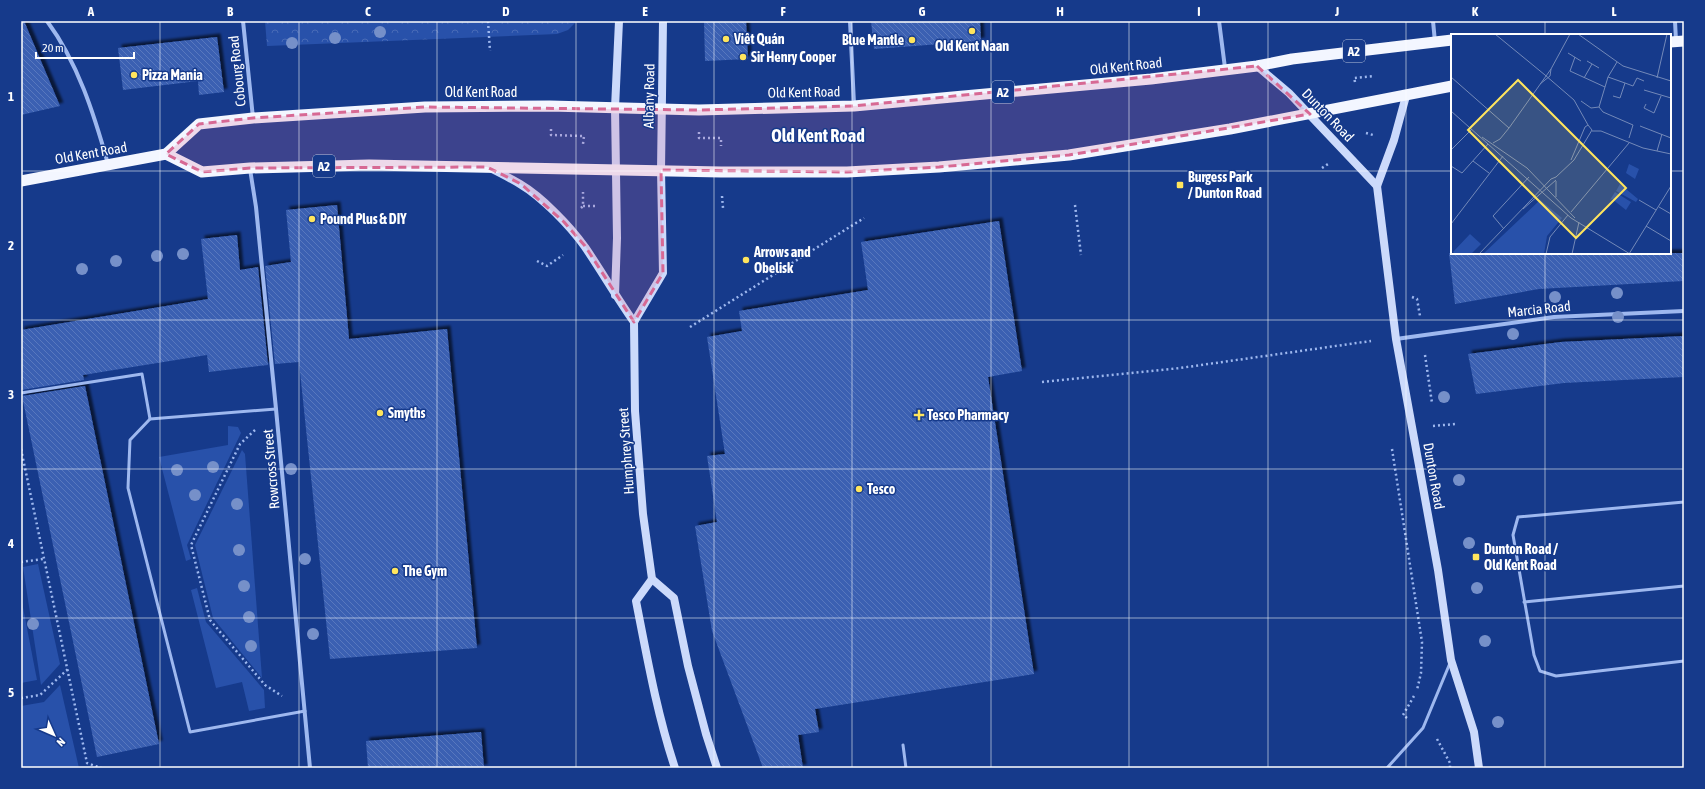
<svg xmlns="http://www.w3.org/2000/svg" width="1705" height="789" font-family="'Asap Condensed',sans-serif">
  <style>
    .grass { fill: #2851aa }
    .park { fill: url(#park-crowns) }
    .building { fill: url(#building-back-hatch); filter: url(#shadow) }
    .lines { fill: none; stroke-linecap: round; stroke-linejoin: round }
    .path { stroke: #9eb8ef; stroke-width: 2.5; stroke-dasharray: 2 3; stroke-linecap: butt }
    .service { stroke: #9eb8ef; stroke-width: 3 }
    .minor { stroke: #9eb8ef; stroke-width: 4 }
    .secondary { stroke: #ccdafb; stroke-width: 8 }
    .trunk { stroke: #f3f6ff; stroke-width: 11 }
    .tree { fill: #7690c9 }
    .marked { fill: #d76994; fill-opacity: 0.2; stroke: #d76994; stroke-width: 3; stroke-dasharray: 8 5; stroke-linejoin: round }
    .grid { fill: none; stroke: #fff; stroke-width: 1; stroke-opacity: 0.55 }
    .poi-dot { fill: #ffe55d; stroke: #163a8b; stroke-width: 1.5 }
    .labels { text-anchor: middle; dominant-baseline: central; stroke-width: 3; stroke-linejoin: round; paint-order: stroke }
    .shield { fill: #163a8b; stroke: #b9c4dc; stroke-width: 1 }
    .shield-label { font-size: 13px; font-weight: bold; fill: #fff }
    .poi-label { font-size: 14px; font-weight: bold; fill: #fff; stroke: #163a8b; text-anchor: start }
    .street-label { font-size: 14px; fill: #fff; stroke: #163a8b }
    .district-label { font-size: 18px; font-weight: bold; fill: #fff; stroke: #163a8b }
    .inset-road { fill: none; stroke: #7389b9; stroke-width: 1 }
    .view { fill: #ffe55d; fill-opacity: 0.15; stroke: #ffe55d; stroke-width: 2 }
    .inset-edge { fill: none; stroke: #fff; stroke-width: 2 }
    .neatline { fill: none; stroke: #fff; stroke-width: 1.5 }
    .grid-label { font-size: 13px; text-anchor: middle; font-weight: bold; fill: #fff }
  </style>
  <defs>
    <pattern id="park-crowns" width="20" height="18" patternUnits="userSpaceOnUse"><rect width="20" height="18" fill="#2851aa"/><path d="M2 6a3 3 0 1 1 6 0M12 15a3 3 0 1 1 6 0" fill="none" stroke="#486bb7"/></pattern>
    <pattern id="building-back-hatch" width="6" height="6" patternUnits="userSpaceOnUse"><rect width="6" height="6" fill="#3a60b2"/><path d="M-1 5l2 2M0 0l6 6M5-1l2 2" fill="none" stroke="#5878be"/></pattern>
    <filter id="shadow"><feDropShadow dx="3.5" dy="-3.5" stdDeviation="1" flood-color="#0009"/></filter>
  </defs>
  <rect width="100%" height="100%" fill="#163a8b"/>
  <g class="grass">
    <path d="M228 426 238 427 241 433 187 545 191 559 186 561 159 457 228 445Z"/>
    <path d="M242 450 245 454 262 678 213 618 195 545Z"/>
    <path d="M38 564 60 664 41 685 23 567Z"/>
    <path d="M197 588 206 622 264 690 265 708 249 711 242 682 216 688 191 590Z"/>
    <path d="M21 597 37 680 21 683Z"/>
    <path d="M60 685 79 768H21V706L44 702Z"/>
  </g>
  <path class="park" d="M265 21H577L568 30 557 34 267 46Z"/>
  <g class="building">
    <path d="M21 21H24L60 106 21 115Z"/>
    <path d="M704 21H746L748 59 705 61Z"/>
    <path d="M871 21H980L981 41 874 49Z"/>
    <path d="M217 37 224 92 199 95 198 81 123 90 118 48Z"/>
    <path d="M337 205 349 339 447 329 477 648 330 659 299 362 275 364 265 266 291 262 286 210Z"/>
    <path d="M999 221 1022 371 988 377 1034 674 815 709 819 732 798 735 803 768H763L712 631 695 526 717 522 707 456 725 454 707 337 742 331 739 311 868 290 861 242Z"/>
    <path d="M237 235 240 270 258 267 268 365 209 372 207 355 83 375 84 380 21 390V330L208 299 201 239Z"/>
    <path d="M1449 253H1684V281L1539 289 1455 304Z"/>
    <path d="M1684 336V377L1564 383 1476 394 1468 354 1561 342Z"/>
    <path d="M85 386 159 744 97 757 22 396Z"/>
    <path d="M481 732 484 768H368L366 741Z"/>
  </g>
  <g class="lines">
    <g class="path">
      <path d="M488 21 490 51"/>
      <path d="M1355 82 1354 78 1374 76"/>
      <path d="M551 129V135L584 136 583 144"/>
      <path d="M699 132V138H721V146"/>
      <path d="M1366 133 1373 135"/>
      <path d="M1322 168 1328 164"/>
      <path d="M722 196 723 208"/>
      <path d="M1075 205 1081 255"/>
      <path d="M583 206H596"/>
      <path d="M581 208 583 206V192"/>
      <path d="M537 261 547 266 563 255"/>
      <path d="M1412 297 1417 299 1420 316"/>
      <path d="M690 327 864 218"/>
      <path d="M1425 355 1432 403"/>
      <path d="M1042 382 1180 368 1371 341"/>
      <path d="M1433 426 1455 424"/>
      <path d="M255 430 240 444 191 545 210 620 265 685 282 696"/>
      <path d="M21 449 87 763 101 768"/>
      <path d="M1392 449 1422 642 1421 673 1417 690"/>
      <path d="M21 562 43 559"/>
      <path d="M21 698 40 695 68 669"/>
      <path d="M1407 718 1403 715 1414 696"/>
      <path d="M1437 739 1450 763V768"/>
    </g>
    <g class="service">
      <path d="M21 393 142 374 150 419"/>
      <path d="M276 409 150 419 130 440 128 488 190 732 305 711"/>
      <path d="M1684 502 1518 517 1513 535 1534 655 1540 671 1556 676 1684 661"/>
      <path d="M1524 602 1684 586"/>
      <path d="M903 745 906 768"/>
      <path d="M1387 768 1423 728 1450 663"/>
    </g>
    <g class="minor">
      <path d="M47 21C78 63 94 114 108 164"/>
      <path d="M243 21 253 118"/>
      <path d="M850 21 854 104"/>
      <path d="M1219 21 1225 68"/>
      <path d="M1433 21 1435 42"/>
      <path d="M1675 21 1676 41"/>
      <path d="M250 169 256 207 276 409 310 768"/>
      <path d="M1396 339 1554 317 1684 311"/>
    </g>
    <g class="secondary">
      <path d="M663 21 661 170 663 273 634 322 635 411 643 514 652 579 674 598 688 666 706 734 717 768"/>
      <path d="M1257 66 1289 93 1377 186"/>
      <path d="M1406 96 1394 140 1377 186 1396 339 1438 570 1451 660 1474 732 1479 768"/>
      <path d="M490 168C500 173 510 178 520 184 542 197 570 226 585 247 602 272 617 298 634 322"/>
      <path d="M615 295 617 238 615 108 619 21"/>
      <path d="M652 579 636 601C647 657 657 714 675 768"/>
    </g>
    <g class="trunk">
      <path d="M1670 42 1684 41"/>
      <path d="M166 154 202 172 250 168 369 165 721 172H847L939 167 1069 155 1230 129 1452 86"/>
      <path d="M21 181 166 154 199 124 253 118 425 107 550 106 699 110 854 106 1151 79 1257 66 1292 59 1452 40"/>
    </g>
  </g>
  <g class="tree">
    <circle cx="380" cy="32" r="6"/>
    <circle cx="335" cy="38" r="6"/>
    <circle cx="292" cy="43" r="6"/>
    <circle cx="183" cy="254" r="6"/>
    <circle cx="157" cy="256" r="6"/>
    <circle cx="116" cy="261" r="6"/>
    <circle cx="82" cy="269" r="6"/>
    <circle cx="1617" cy="293" r="6"/>
    <circle cx="1555" cy="297" r="6"/>
    <circle cx="1618" cy="317" r="6"/>
    <circle cx="1513" cy="334" r="6"/>
    <circle cx="1444" cy="397" r="6"/>
    <circle cx="213" cy="467" r="6"/>
    <circle cx="291" cy="469" r="6"/>
    <circle cx="177" cy="470" r="6"/>
    <circle cx="1459" cy="480" r="6"/>
    <circle cx="195" cy="495" r="6"/>
    <circle cx="237" cy="504" r="6"/>
    <circle cx="1469" cy="543" r="6"/>
    <circle cx="239" cy="550" r="6"/>
    <circle cx="305" cy="559" r="6"/>
    <circle cx="244" cy="586" r="6"/>
    <circle cx="1477" cy="588" r="6"/>
    <circle cx="249" cy="617" r="6"/>
    <circle cx="33" cy="624" r="6"/>
    <circle cx="313" cy="634" r="6"/>
    <circle cx="1485" cy="641" r="6"/>
    <circle cx="251" cy="646" r="6"/>
    <circle cx="1498" cy="722" r="6"/>
  </g>
  <path class="marked" d="M1257 66 1310 114 1069 155 939 167 847 172 661 170 663 273 634 322 585 246 564 222 521 184 487 167 250 168 202 172 166 154 199 124 253 118 425 107 699 110 854 106Z"/>
  <path class="grid" d="M160 21V768M299 21V768M437 21V768M576 21V768M714 21V768M852 21V768M991 21V768M1129 21V768M1268 21V768M1406 21V768M1545 21V35M21 171H1452M1670 171H1684M1545 253V768M21 320H1684M21 469H1684M21 618H1684"/>
  <g class="poi-dot">
    <circle cx="972" cy="31" r="4"/>
    <circle cx="726" cy="39" r="4"/>
    <circle cx="912" cy="40" r="4"/>
    <circle cx="743" cy="57" r="4"/>
    <circle cx="134" cy="75" r="4"/>
    <rect x="1176" y="181" width="8" height="8" rx="2"/>
    <circle cx="312" cy="219" r="4"/>
    <circle cx="746" cy="260" r="4"/>
    <circle cx="380" cy="413" r="4"/>
    <path d="M917 409h4v4h4v4h-4v4h-4v-4h-4v-4h4z"/>
    <circle cx="859" cy="489" r="4"/>
    <rect x="1472" y="553" width="8" height="8" rx="2"/>
    <circle cx="395" cy="571" r="4"/>
  </g>
  <g class="labels">
    <g class="shield">
      <rect x="1343" y="40" width="22" height="22" rx="3"/>
      <rect x="992" y="81" width="22" height="22" rx="3"/>
      <rect x="313" y="155" width="22" height="22" rx="3"/>
    </g>
    <g class="shield-label">
      <text x="1354" y="51">A2</text>
      <text x="1003" y="92">A2</text>
      <text x="324" y="166">A2</text>
    </g>
    <g class="poi-label">
      <text x="734" y="39">Viêt Quán</text>
      <text x="904" y="40" text-anchor="end">Blue Mantle</text>
      <text x="972" y="46" text-anchor="middle">Old Kent Naan</text>
      <text x="751" y="57">Sir Henry Cooper</text>
      <text x="142" y="75">Pizza Mania</text>
      <text x="1188" y="177">Burgess Park<tspan x="1188" dy="16">/ Dunton Road</tspan></text>
      <text x="320" y="219">Pound Plus &amp; DIY</text>
      <text x="754" y="252">Arrows and<tspan x="754" dy="16">Obelisk</tspan></text>
      <text x="388" y="413">Smyths</text>
      <text x="927" y="415">Tesco Pharmacy</text>
      <text x="867" y="489">Tesco</text>
      <text x="1484" y="549">Dunton Road /<tspan x="1484" dy="16">Old Kent Road</tspan></text>
      <text x="403" y="571">The Gym</text>
    </g>
    <g class="street-label">
      <text transform="translate(1126 66) rotate(-6)">Old Kent Road</text>
      <text transform="translate(237 71) rotate(-96)">Cobourg Road</text>
      <text x="481" y="92">Old Kent Road</text>
      <text transform="translate(804 92) rotate(-1)">Old Kent Road</text>
      <text transform="translate(649 96) rotate(-89)">Albany Road</text>
      <text transform="translate(1328 115) rotate(46)">Dunton Road</text>
      <text transform="translate(91 153) rotate(-10)">Old Kent Road</text>
      <text transform="translate(1539 309) rotate(-6)">Marcia Road</text>
      <text transform="translate(626 451) rotate(-94)">Humphrey Street</text>
      <text transform="translate(271 469) rotate(-95)">Rowcross Street</text>
      <text transform="translate(1434 476) rotate(80)">Dunton Road</text>
    </g>
    <g class="district-label">
      <text x="818" y="135">Old Kent Road</text>
    </g>
  </g>
  <g transform="translate(1451 34)">
    <rect width="220" height="220" fill="#163a8b"/>
    <path d="M169 150 187 165 185 168 165 157ZM164 158 180 168 175 176 161 165 159 166ZM19 200 30 210 20 220H4L2 218Z" fill="#2851aa"/>
    <path d="M178 130 188 135 184 145 175 139ZM89 166 111 184 96 202 93 220H32Z" fill="#2851aa"/>
    <path class="inset-road" d="M44 0 94 41M127 0 172 32 220 47M117 19 130 27M124 23 119 37 154 53M136 27 148 34M166 28 157 43 148 73 152 78 182 91 178 104M94 41 123 66 137 91M0 43 58 94M157 43 174 49 169 64 162 62M133 44 141 30M206 44 216 0M174 49 182 52 186 44 193 47M89 50 99 42 100 35M193 56 220 64M130 67 140 74 148 73M195 70 193 74 203 79 210 62M0 77 120 184 179 220M189 92 220 104M141 97H150L192 114 220 120M31 103 76 134 124 184M42 109 49 105 58 94 100 35 119 0M0 116 21 95M206 117 211 100M120 126 134 93 137 91M22 127 38 139M0 132 11 139 37 110M105 147V163M188 166 205 176M208 173 220 180M72 175 105 146M120 178 178 109M0 190 52 122M195 192 220 207M53 195 42 182 78 143M28 220 100 145 105 143 123 126 141 96 137 91M95 220 99 203 117 181M121 220 128 188M178 220 220 152"/>
    <path class="view" d="M67 46 175 154 125 204 17 96Z"/>
    <rect width="220" height="220" class="inset-edge"/>
  </g>
  <rect width="1705" height="789" fill="none" stroke="#163a8b" stroke-width="44"/>
  <g transform="translate(54 735) rotate(135)" stroke="#163a8b" stroke-width="3" paint-order="stroke">
  <path d="M0-3L7 15L0 10L-7 15Z" fill="#ffffff"/>
  <text y="-6" font-size="11" font-weight="bold" text-anchor="middle" fill="#ffffff">N</text>
  </g>
  <path d="M36 52v6h98v-6" fill="none" stroke="#ffffff" stroke-width="2"/>
  <text x="42" y="52" font-size="12" fill="#ffffff" stroke="#163a8b" stroke-width="3" paint-order="stroke">20 m</text>
  <rect x="22" y="22" width="1661" height="745" class="neatline"/>
  <g class="grid-label">
    <text x="91" y="16">A</text>
    <text x="230" y="16">B</text>
    <text x="368" y="16">C</text>
    <text x="506" y="16">D</text>
    <text x="645" y="16">E</text>
    <text x="783" y="16">F</text>
    <text x="922" y="16">G</text>
    <text x="1060" y="16">H</text>
    <text x="1199" y="16">I</text>
    <text x="1337" y="16">J</text>
    <text x="1475" y="16">K</text>
    <text x="1614" y="16">L</text>
    <text x="11" y="101">1</text>
    <text x="11" y="250">2</text>
    <text x="11" y="399">3</text>
    <text x="11" y="548">4</text>
    <text x="11" y="697">5</text>
  </g>
</svg>
